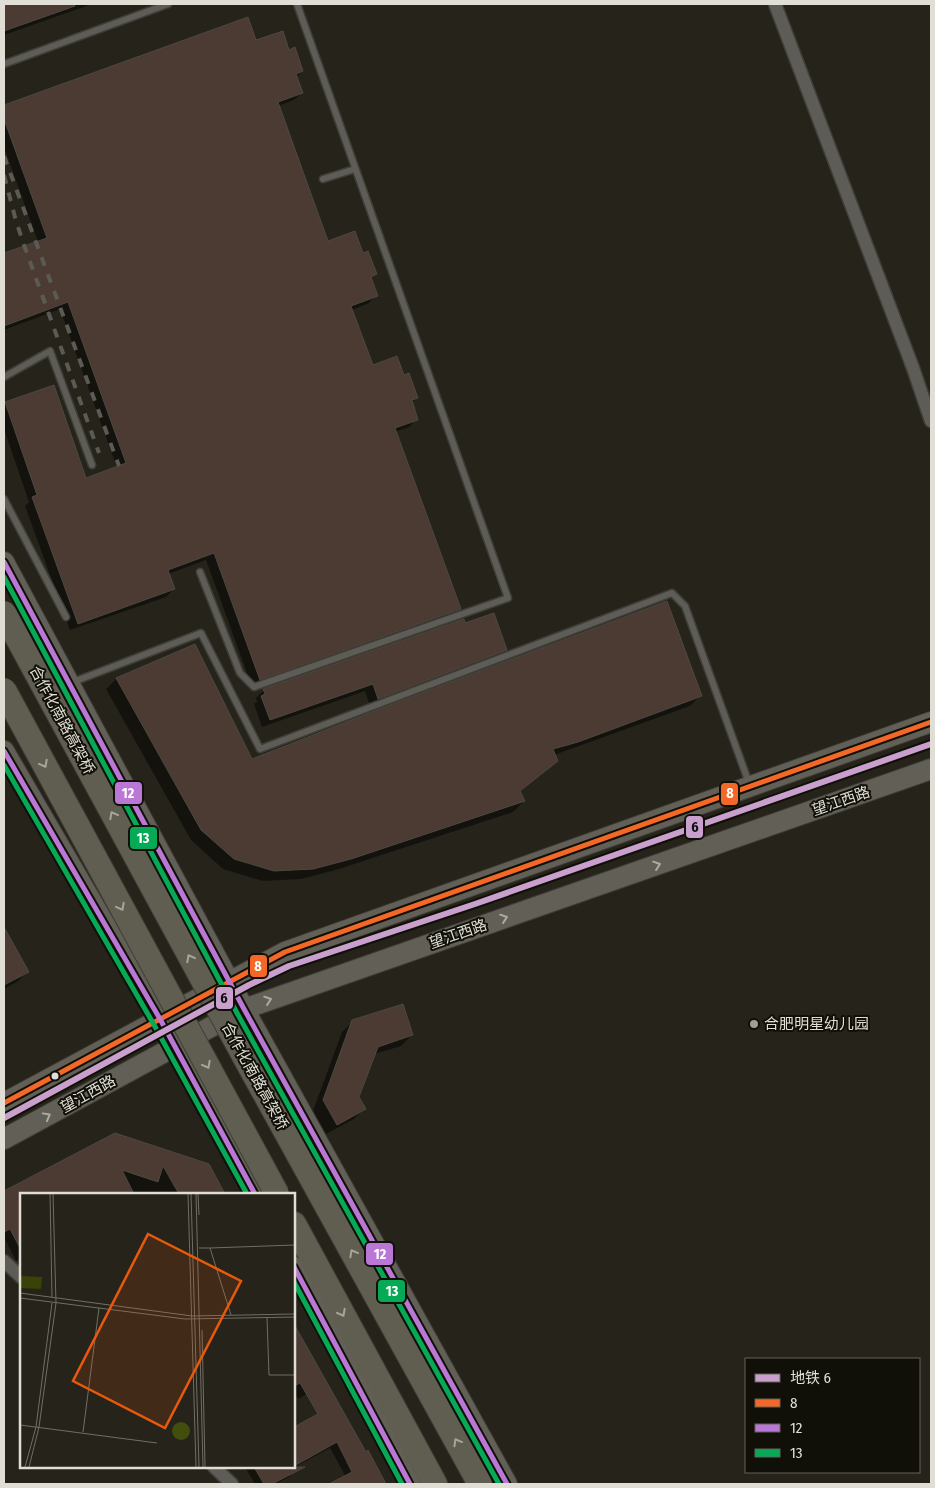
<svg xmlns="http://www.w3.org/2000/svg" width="935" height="1488" font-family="'Fira Sans Condensed','Noto Sans SC',sans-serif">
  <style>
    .shadow { fill: #0007 }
    .building { fill: #4b3b32; stroke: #4d4843 }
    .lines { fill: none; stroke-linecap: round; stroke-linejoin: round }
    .lane-casing { stroke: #3f3e37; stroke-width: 9 }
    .street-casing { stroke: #3f3e37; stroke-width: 15 }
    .primary-casing { stroke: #3f3e37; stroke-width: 22 }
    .highway-casing { stroke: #3f3e37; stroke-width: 26 }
    .lane { stroke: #5e5c56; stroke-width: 6 }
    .street { stroke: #5e5c56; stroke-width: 12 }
    .primary { stroke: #626056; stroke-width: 20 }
    .highway { stroke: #605e51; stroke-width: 24 }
    .rail { stroke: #5c5a54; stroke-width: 4; stroke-dasharray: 9 9; stroke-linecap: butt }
    .highway-bridge-casing { stroke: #3f3e37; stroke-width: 26; stroke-linecap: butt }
    .highway-bridge { stroke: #605e51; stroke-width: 24 }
    .bus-1-casing { stroke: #100f08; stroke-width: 9 }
    .bus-2-casing { stroke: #100f08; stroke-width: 9 }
    .bus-3-casing { stroke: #100f08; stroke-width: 9 }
    .bus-1 { stroke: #f36827; stroke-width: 5 }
    .bus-2 { stroke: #ba77d6; stroke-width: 5 }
    .bus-3 { stroke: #06aa56; stroke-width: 5 }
    .metro-1-casing { stroke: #100f08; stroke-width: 10 }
    .metro-1 { stroke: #c99fcd; stroke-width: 6 }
    .oneway { stroke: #a7a59a }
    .oneway2 { stroke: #aeaca2 }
    .poi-dot { fill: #9f9d94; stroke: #100f08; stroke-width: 2 }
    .bus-dot { fill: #e1dfd5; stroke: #100f08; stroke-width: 2 }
    .labels { text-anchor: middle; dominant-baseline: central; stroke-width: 4; stroke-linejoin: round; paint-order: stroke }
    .street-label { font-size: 15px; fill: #e1dfd5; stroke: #100f08 }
    .poi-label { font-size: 15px; fill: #e1dfd5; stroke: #100f08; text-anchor: start }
    .inset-road { fill: none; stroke: #706e65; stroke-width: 1 }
    .view { fill: #e8590c; fill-opacity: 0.15; stroke: #e8590c; stroke-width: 2.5 }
    .inset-edge { fill: none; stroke: #e1dfd5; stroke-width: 2.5 }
    .line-badge { stroke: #100f08; stroke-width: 2 }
    .badge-label { font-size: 14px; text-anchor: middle; font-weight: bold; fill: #fff }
    .pale-badge-label { font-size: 14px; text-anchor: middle; font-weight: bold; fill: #111 }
  </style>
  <rect width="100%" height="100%" fill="#25231a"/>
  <g class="shadow">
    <path d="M4 4H92L4 35Z"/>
    <path d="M247 18 255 42 288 51 302 71 296 77 302 93 294 100 278 106 328 243 362 255 376 274 370 279 376 295 369 303 352 310 372 366 404 376 417 398 411 403 417 419 409 427 395 432 459 609 451 617 252 687 206 560 168 574 174 589 166 597 70 630 25 506 29 502 4 429V405L5 403 85 479 117 468 60 309 4 330V254L38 242 4 147V106Z"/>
    <path d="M465 624 506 650 498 658 370 706 365 691 262 727 254 704 257 702 256 698 264 690Z"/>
    <path d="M116 679 252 761 700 696 690 706 554 755 556 760 546 771 519 792 524 801 513 812 339 869 301 879 263 881 223 869 191 840 106 689Z"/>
    <path d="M4 930 27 972 17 982 4 989Z"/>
    <path d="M353 1021 412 1035 401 1046 374 1054 358 1097 364 1109 354 1119 326 1134 313 1111 342 1032Z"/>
    <path d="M115 1135 208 1165 224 1194H21V1258L16 1261 4 1237V1193Z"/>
    <path d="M294 1326 325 1381 317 1388 298 1399 294 1391Z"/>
    <path d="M338 1404 366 1453 368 1452 385 1484H332L346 1477 330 1448 293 1468 295 1471 289 1477 275 1484H255L246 1469 249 1467H294V1429Z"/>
  </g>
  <g class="building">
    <path d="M4 4H74L75 6 4 31Z"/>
    <path d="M248 17 256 40 283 31 289 50 295 47 303 71 296 74 303 93 278 102 328 241 355 231 363 253 368 251 377 274 371 277 378 296 351 306 373 365 397 356 404 375 409 373 418 398 412 400 418 420 395 428 461 609 260 680 214 553 168 570 175 589 78 624 32 497 37 495 5 402 54 385 86 478 126 463 68 302 4 326V253L47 238 4 119V105Z"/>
    <path d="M667 601 702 696 578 742 553 749 558 761 520 791 525 801 351 859 313 869 274 871 234 859 201 830 116 678 195 644 252 759 382 708Z"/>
    <path d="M494 613 507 650 378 699 373 684 270 720 261 696 265 694 263 689 464 619 465 623Z"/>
    <path d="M4 927 29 972 4 985Z"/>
    <path d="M403 1004 413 1035 378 1047 359 1097 366 1109 337 1125 323 1100 352 1020Z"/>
    <path d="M115 1133 209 1164 225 1194H179L163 1166 158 1182 122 1170 134 1194H21V1250L10 1229 4 1232V1191Z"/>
    <path d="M294 1324 366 1452 368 1450 386 1484H329L352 1472 337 1442 294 1466V1427L318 1414 300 1383 294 1386Z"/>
    <path d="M254 1467H305L272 1484H264Z"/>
  </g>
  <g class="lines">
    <defs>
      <g id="lane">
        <path d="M4 64 168 4"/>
        <path d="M323 179 355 169"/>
        <path d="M4 377 50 351 92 465"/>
        <path d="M4 499 66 617"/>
        <path d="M200 572 240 673 254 687 508 598 297 4"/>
        <path d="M73 682 201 633 260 749 672 593 685 606 749 783"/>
      </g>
      <g id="street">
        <path d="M775 4 913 368 931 421"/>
        <path d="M4 1261 21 1277"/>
        <path d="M214 1467 232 1484"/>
      </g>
      <g id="primary">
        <path d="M4 562 244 1009 507 1484"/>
        <path d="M4 751 160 1019 255 1194"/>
        <path d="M4 1103 285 952 931 722"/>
        <path d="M4 1139 244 1009 931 769"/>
        <path d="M294 1267 410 1484"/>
      </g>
      <path id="highway" d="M294 1224 435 1484"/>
    </defs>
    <use href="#lane" class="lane-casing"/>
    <use href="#street" class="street-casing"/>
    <use href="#primary" class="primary-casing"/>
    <use href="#highway" class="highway-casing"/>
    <use href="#lane" class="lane"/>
    <use href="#street" class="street"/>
    <use href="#primary" class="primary"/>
    <use href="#highway" class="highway"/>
    <g class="rail">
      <path d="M4 156 119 466"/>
      <path d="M4 175 16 221 24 245 99 453"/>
    </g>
    <defs>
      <g id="highway-bridge">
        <path d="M4 613 243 1054 480 1484"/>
        <path d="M4 690 277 1194"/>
      </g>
    </defs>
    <use href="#highway-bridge" class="highway-bridge-casing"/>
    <use href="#highway-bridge" class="highway-bridge"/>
    <defs>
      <path id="bus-1" d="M4 1103 285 952 931 722"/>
      <g id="bus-2">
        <path d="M4 562 244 1009 507 1484"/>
        <path d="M4 751 160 1019 255 1194"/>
        <path d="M294 1267 410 1484"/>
      </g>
      <g id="bus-3">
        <path d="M4 577 237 1013 499 1484"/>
        <path d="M4 765 153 1023 247 1194"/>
        <path d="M294 1282 402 1484"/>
      </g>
    </defs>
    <use href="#bus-1" class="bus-1-casing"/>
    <use href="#bus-2" class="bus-2-casing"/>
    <use href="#bus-3" class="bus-3-casing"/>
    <use href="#bus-1" class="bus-1"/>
    <use href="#bus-2" class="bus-2"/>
    <use href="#bus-3" class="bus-3"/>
    <defs>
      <path id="metro-1" d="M4 1118 249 985 289 966 475 904 931 744"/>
    </defs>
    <use href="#metro-1" class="metro-1-casing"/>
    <use href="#metro-1" class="metro-1"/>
  </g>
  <defs><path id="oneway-chevron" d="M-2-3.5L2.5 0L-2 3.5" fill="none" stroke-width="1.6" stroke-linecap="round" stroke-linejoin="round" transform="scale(1.25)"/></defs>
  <g class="oneway">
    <use href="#oneway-chevron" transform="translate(44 764) rotate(62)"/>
    <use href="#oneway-chevron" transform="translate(113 815) rotate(-118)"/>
    <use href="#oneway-chevron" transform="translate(121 907) rotate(62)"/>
    <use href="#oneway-chevron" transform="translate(190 958) rotate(-118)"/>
    <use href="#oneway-chevron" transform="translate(207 1065) rotate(62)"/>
    <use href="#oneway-chevron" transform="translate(353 1253) rotate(-119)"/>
    <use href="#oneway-chevron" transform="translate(342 1313) rotate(62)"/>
    <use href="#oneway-chevron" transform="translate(457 1442) rotate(-119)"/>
  </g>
  <g class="oneway2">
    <use href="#oneway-chevron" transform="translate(657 865) rotate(-19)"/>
    <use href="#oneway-chevron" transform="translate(504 918) rotate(-19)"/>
    <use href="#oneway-chevron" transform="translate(268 1000) rotate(-19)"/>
    <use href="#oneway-chevron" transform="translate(47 1116) rotate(-29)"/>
  </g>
  <circle class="poi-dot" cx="754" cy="1024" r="5"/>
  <circle class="bus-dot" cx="55" cy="1076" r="4.5"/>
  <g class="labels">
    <g class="street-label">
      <text transform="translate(62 720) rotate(62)">合作化南路高架桥</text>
      <text transform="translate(841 801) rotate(-19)">望江西路</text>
      <text transform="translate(458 934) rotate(-19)">望江西路</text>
      <text transform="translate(255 1076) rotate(61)">合作化南路高架桥</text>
      <text transform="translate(88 1094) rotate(-29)">望江西路</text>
    </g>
    <g class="poi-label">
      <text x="764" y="1024">合肥明星幼儿园</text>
    </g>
  </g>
  <g transform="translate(20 1193)">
    <rect width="275" height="275" fill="#25231a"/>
    <path d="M0 83 22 84 21 96 0 95Z" fill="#394307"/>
    <path d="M152 238a9 9 0 1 1 18 0a9 9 0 1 1-18 0Z" fill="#424e0e"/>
    <path class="inset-road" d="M30 1 32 104M168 1 176 274M171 1 179 274M176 1 183 274M178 1 179 22M179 55H190L211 122M190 55 275 52M0 100 172 123 275 121M0 105 165 126 275 124M247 125 249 182H275M182 137 185 274M0 232 137 250M63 239 79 115M5 274 16 234 32 110M9 274 19 234 36 110 33 1"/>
    <path class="view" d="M128 41 221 88 145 235 53 188Z"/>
    <rect width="275" height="275" class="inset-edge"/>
  </g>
  <g class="line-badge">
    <rect x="114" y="781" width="29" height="24" rx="5" fill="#ba77d6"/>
    <rect x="720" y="782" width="19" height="24" rx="5" fill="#f36827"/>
    <rect x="685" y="815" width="19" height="24" rx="5" fill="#c99fcd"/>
    <rect x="129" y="826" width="29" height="24" rx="5" fill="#06aa56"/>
    <rect x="249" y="954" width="19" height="24" rx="5" fill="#f36827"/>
    <rect x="215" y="986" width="19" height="24" rx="5" fill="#c99fcd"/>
    <rect x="365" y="1242" width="29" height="24" rx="5" fill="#ba77d6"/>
    <rect x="377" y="1279" width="29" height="24" rx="5" fill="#06aa56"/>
  </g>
  <g class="badge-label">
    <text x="128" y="798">12</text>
    <text x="730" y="798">8</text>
    <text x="143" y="843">13</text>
    <text x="258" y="971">8</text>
    <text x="380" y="1259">12</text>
    <text x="392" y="1296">13</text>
  </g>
  <g class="pale-badge-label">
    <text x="695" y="832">6</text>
    <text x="224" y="1003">6</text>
  </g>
  <rect width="935" height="1488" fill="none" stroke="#e1dfd5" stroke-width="10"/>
  <rect x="745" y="1358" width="175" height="115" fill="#100f08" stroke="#64625a"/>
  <rect x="755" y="1374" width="25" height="8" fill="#c99fcd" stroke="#64625a"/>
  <text x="790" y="1383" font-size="15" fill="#e1dfd5">地铁 6</text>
  <rect x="755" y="1399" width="25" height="8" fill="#f36827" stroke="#64625a"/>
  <text x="790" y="1408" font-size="15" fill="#e1dfd5">8</text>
  <rect x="755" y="1424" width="25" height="8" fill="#ba77d6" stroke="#64625a"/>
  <text x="790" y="1433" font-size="15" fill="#e1dfd5">12</text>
  <rect x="755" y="1449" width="25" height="8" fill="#06aa56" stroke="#64625a"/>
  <text x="790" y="1458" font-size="15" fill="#e1dfd5">13</text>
</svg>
